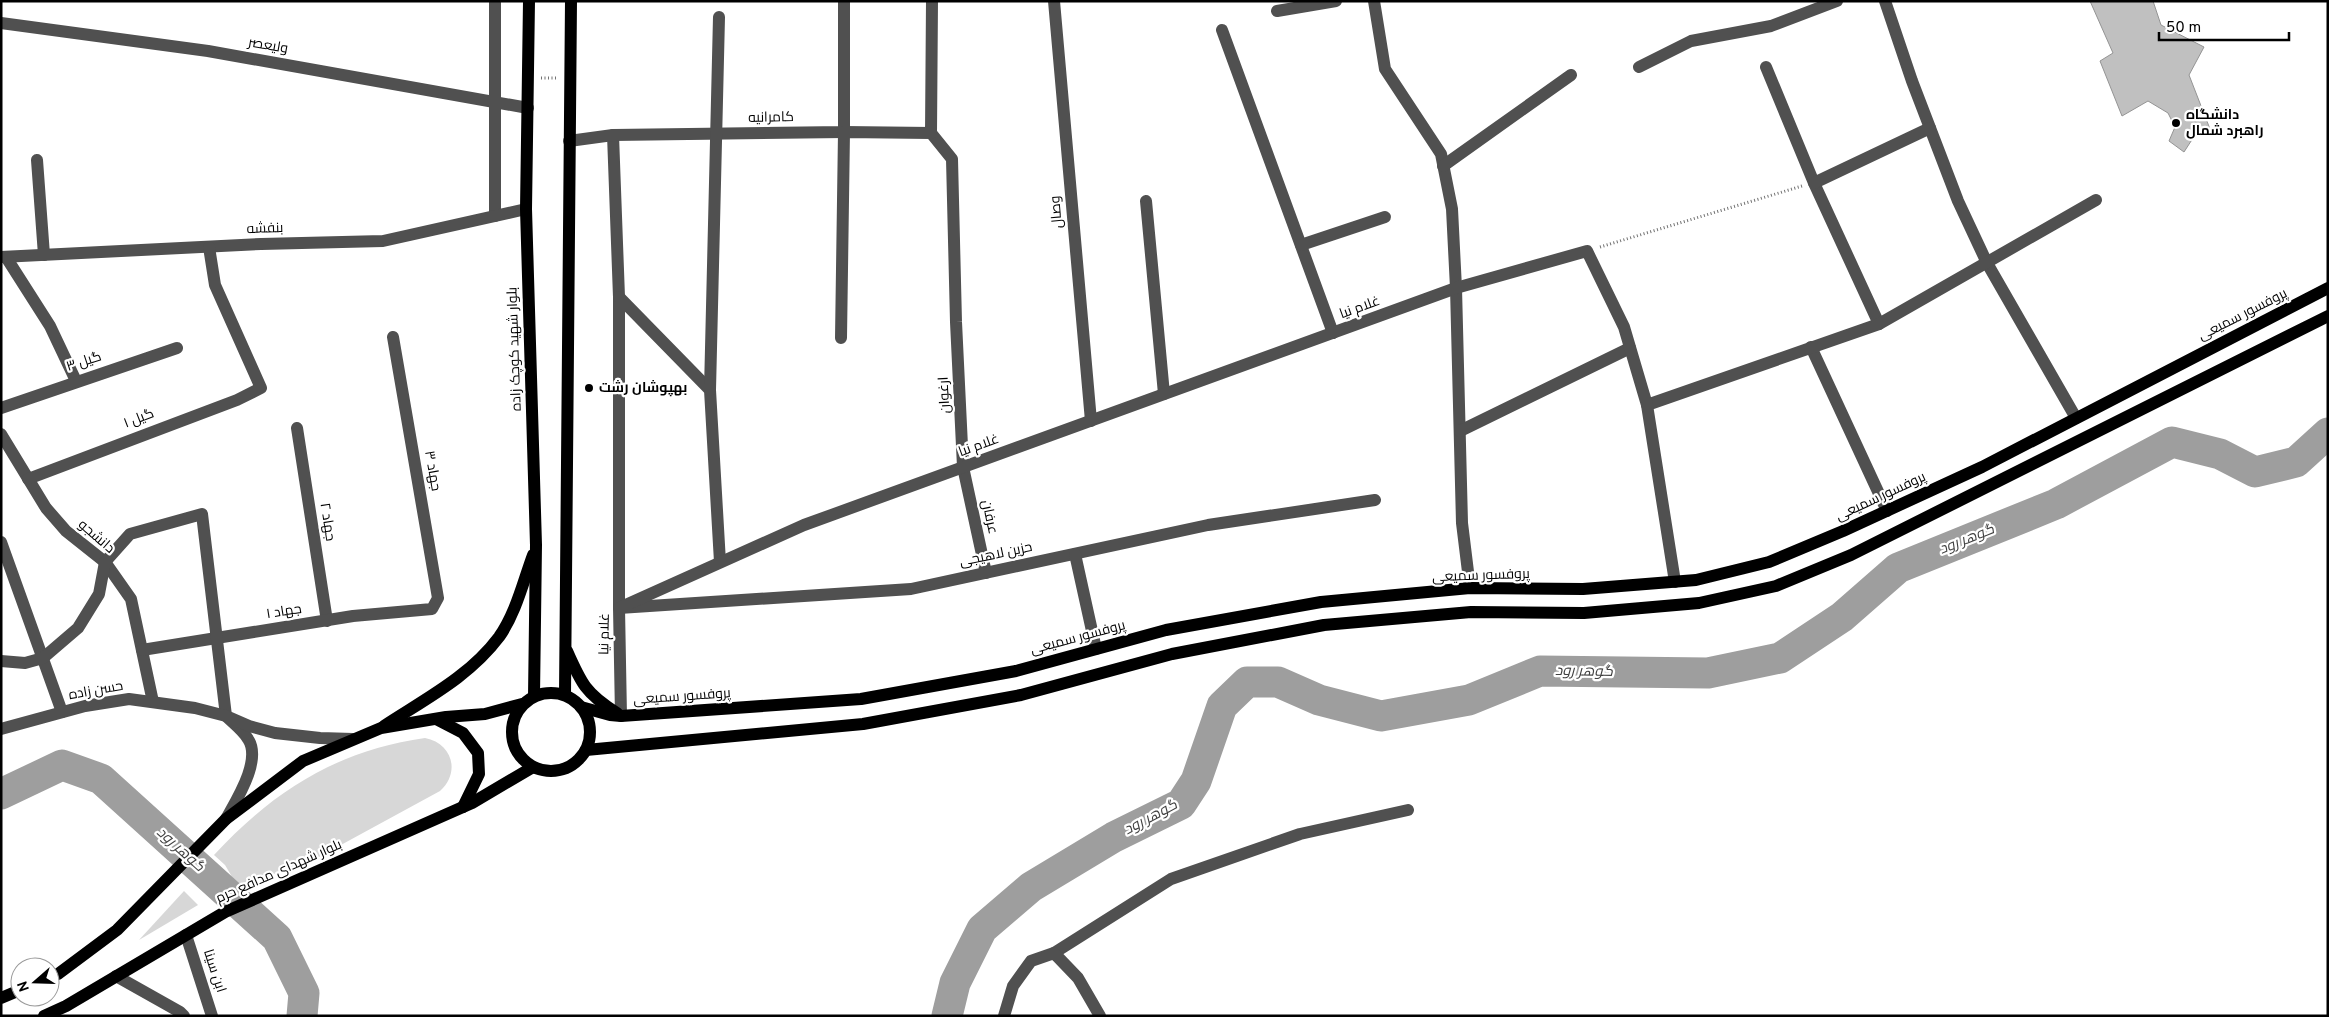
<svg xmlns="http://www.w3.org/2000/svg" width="2329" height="1017" font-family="Overpass,Cairo,sans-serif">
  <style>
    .green { fill: #d7d7d7 }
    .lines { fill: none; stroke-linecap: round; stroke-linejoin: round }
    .river { stroke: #9e9e9e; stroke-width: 31 }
    .building { fill: #c0c0c0; stroke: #949494 }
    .path { stroke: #727272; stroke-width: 3; stroke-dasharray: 1 2.5; stroke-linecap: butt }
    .minor { stroke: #505050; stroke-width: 12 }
    .major { stroke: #000; stroke-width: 12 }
    .poi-dot { fill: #000; stroke: #fff; stroke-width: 2 }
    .labels { text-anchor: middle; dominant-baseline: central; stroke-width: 4.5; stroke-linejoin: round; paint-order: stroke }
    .street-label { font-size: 14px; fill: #000; stroke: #fff }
    .poi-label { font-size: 14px; font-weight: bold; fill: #000; stroke: #fff; text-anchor: start }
    .water-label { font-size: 15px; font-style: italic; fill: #3f3f3f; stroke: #fff }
  </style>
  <rect width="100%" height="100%" fill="#fff"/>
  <g class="green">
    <path d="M425 738C452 743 461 772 440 791L317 858 238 887 225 865 214 855C273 791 338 750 425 738Z"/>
    <path d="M184 891 198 905 139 940Z"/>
  </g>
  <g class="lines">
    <g class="river">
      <path d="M1 794 62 765 101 779 277 938 304 993 302 1016"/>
      <path d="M947 1016 955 983 982 929 1031 887 1114 837 1181 804 1196 781 1222 706 1247 682H1278L1319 700 1381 716 1469 700 1540 671 1708 673 1780 658 1842 617 1898 568 2056 504 2172 442 2220 454 2255 472 2296 462 2328 433"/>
    </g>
  </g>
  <path class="building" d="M2090 1H2153L2161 25 2204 47 2189 75 2210 129 2195 135 2184 152 2169 141 2175 127 2168 113 2148 101 2122 116 2100 61 2113 53Z"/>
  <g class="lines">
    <g class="path">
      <path d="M541 78H557"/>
      <path d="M1600 247 1802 186"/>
    </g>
    <g class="minor">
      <path d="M1054 1 1091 421"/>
      <path d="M1374 1 1385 69 1441 154 1452 209 1456 288 1462 523 1470 588"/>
      <path d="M1885 1 1912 81 1958 201 1987 263 2076 418"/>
      <path d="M1277 11 1336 1"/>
      <path d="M1 23 208 51 528 108"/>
      <path d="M1222 30 1333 333"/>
      <path d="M1639 67 1691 41 1771 26 1837 1"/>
      <path d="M1766 67 1814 183 1879 324"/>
      <path d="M931 133 952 159 956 322 963 467 986 573"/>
      <path d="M613 135 619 297V608L911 589 1208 525 1375 500"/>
      <path d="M569 141 613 135 844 132V1"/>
      <path d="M37 160 44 255"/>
      <path d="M1443 166 1571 75"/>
      <path d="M1814 183 1930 128"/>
      <path d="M1146 201 1164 394"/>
      <path d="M495 216V1"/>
      <path d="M1301 245 1385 217"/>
      <path d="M1 257 261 244 383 241 526 209"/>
      <path d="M6 257 50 326 76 381"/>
      <path d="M619 297 710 390 720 562"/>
      <path d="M841 338 844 132 931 133 932 1"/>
      <path d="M1811 347 1887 511"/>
      <path d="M710 390 719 17"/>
      <path d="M1647 405 1879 324 2096 200"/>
      <path d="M1 408 177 348"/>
      <path d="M297 428 327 621"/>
      <path d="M1460 431 1630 348"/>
      <path d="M1 434 46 508 66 531 105 562 131 599 153 702"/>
      <path d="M28 479 237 400 261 388 215 285 209 247"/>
      <path d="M1 542 62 712"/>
      <path d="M1075 554 1096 649"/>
      <path d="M142 650 353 616 432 609 438 598 393 337"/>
      <path d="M1 661 25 663 43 658 78 628 99 594 105 562 130 534 202 514 226 716C233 723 243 730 248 739 262 760 237 799 226 819"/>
      <path d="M621 716 619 608 804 525 1456 288 1587 251 1624 327 1647 405 1675 582"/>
      <path d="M1 729 85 706 129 699 195 708 226 716 249 726 275 733 320 738 353 739"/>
      <path d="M186 935 212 1016"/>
      <path d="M1054 953 1171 879 1300 834 1408 810"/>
      <path d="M116 976 180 1012 184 1016"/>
      <path d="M1004 1016 1013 986 1031 961 1054 953 1078 978 1100 1016"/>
    </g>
    <g class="major">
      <path d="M529 1 526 209 536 545 534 696"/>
      <path d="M567 651C581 683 586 694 617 713"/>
      <circle cx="551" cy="732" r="39"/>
      <path d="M565 695 571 1"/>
      <path d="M581 707 610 715 621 716 861 699 1016 671 1166 630 1321 602 1470 588 1583 589 1696 580 1769 562 1843 531 1982 467 2328 288"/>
      <path d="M436 719 463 733 478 753 479 774 463 807"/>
      <path d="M384 726C425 699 469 677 499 637 516 613 523 582 533 555"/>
      <path d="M586 750 863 724 1021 695 1172 654 1324 625 1471 612 1584 613 1699 603 1776 586 1851 555 2328 316"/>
      <path d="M50 977 58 974 117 930 226 819 303 761 381 728 446 717 485 714 522 704"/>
      <path d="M1 998 20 990"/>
      <path d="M44 1016 66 1006 225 912 472 803 533 767"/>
    </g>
  </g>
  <g class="poi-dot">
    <circle cx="2176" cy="123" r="5"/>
    <circle cx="589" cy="388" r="5"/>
  </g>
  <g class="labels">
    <g class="street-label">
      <text transform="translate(268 46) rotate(10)">ولیعصر</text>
      <text transform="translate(771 118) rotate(-1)">کامرانیه</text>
      <text transform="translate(1057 212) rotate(-95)">وصال</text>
      <text transform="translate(265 229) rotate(-2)">بنفشه</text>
      <text transform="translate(1360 308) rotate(-20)">غلام نیا</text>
      <text transform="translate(2243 315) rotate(-27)">پروفسور سمیعی</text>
      <text transform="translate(515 349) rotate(-92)">بلوار شهید کوچک زاده</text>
      <text transform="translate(84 362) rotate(-18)">گیل ۳</text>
      <text transform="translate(945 395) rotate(-93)">ارغوان</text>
      <text transform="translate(139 419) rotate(-21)">گیل ۱</text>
      <text transform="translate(979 446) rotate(-20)">غلام نیا</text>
      <text transform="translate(432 471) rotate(80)">جهاد ۳</text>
      <text transform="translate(1881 497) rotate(-25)">پروفسور سمیعی</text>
      <text transform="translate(989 517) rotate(78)">عرفان</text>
      <text transform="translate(327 522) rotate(81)">جهاد ۲</text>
      <text transform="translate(96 537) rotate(41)">دانشجو</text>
      <text transform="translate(996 555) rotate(-12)">حزین لاهیجی</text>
      <text transform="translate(1481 576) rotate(-2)">پروفسور سمیعی</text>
      <text transform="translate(284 612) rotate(-9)">جهاد ۱</text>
      <text transform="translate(605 634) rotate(-89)">غلام نیا</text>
      <text transform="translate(1078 638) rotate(-15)">پروفسور سمیعی</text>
      <text transform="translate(96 691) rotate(-10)">حسن زاده</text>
      <text transform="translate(682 697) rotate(-4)">پروفسور سمیعی</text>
      <text transform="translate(279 872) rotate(-24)">بلوار شهدای مدافع حرم</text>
      <text transform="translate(214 971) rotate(72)">ابن سینا</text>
    </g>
    <g class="poi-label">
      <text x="2186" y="115">دانشگاه<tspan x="2186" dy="16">راهبرد شمال</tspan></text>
      <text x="599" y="388">بهپوشان رشت</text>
    </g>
    <g class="water-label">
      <text transform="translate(1967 540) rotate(-22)">گوهر رود</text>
      <text transform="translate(1584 672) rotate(1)">گوهر رود</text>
      <text transform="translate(1151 818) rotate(-28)">گوهر رود</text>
      <text transform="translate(180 850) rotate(42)">گوهر رود</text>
    </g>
  </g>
  <rect width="2329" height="1017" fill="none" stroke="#000000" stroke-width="5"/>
  <g transform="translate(35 982) rotate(250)"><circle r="24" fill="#ffffff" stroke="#999999"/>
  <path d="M0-4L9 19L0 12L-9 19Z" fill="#000000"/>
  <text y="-8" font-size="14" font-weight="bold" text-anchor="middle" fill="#000000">N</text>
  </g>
  <path d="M2159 32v8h130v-8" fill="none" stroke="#000000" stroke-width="2.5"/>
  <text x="2166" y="32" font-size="15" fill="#000000" stroke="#ffffff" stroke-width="4" paint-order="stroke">50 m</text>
</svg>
